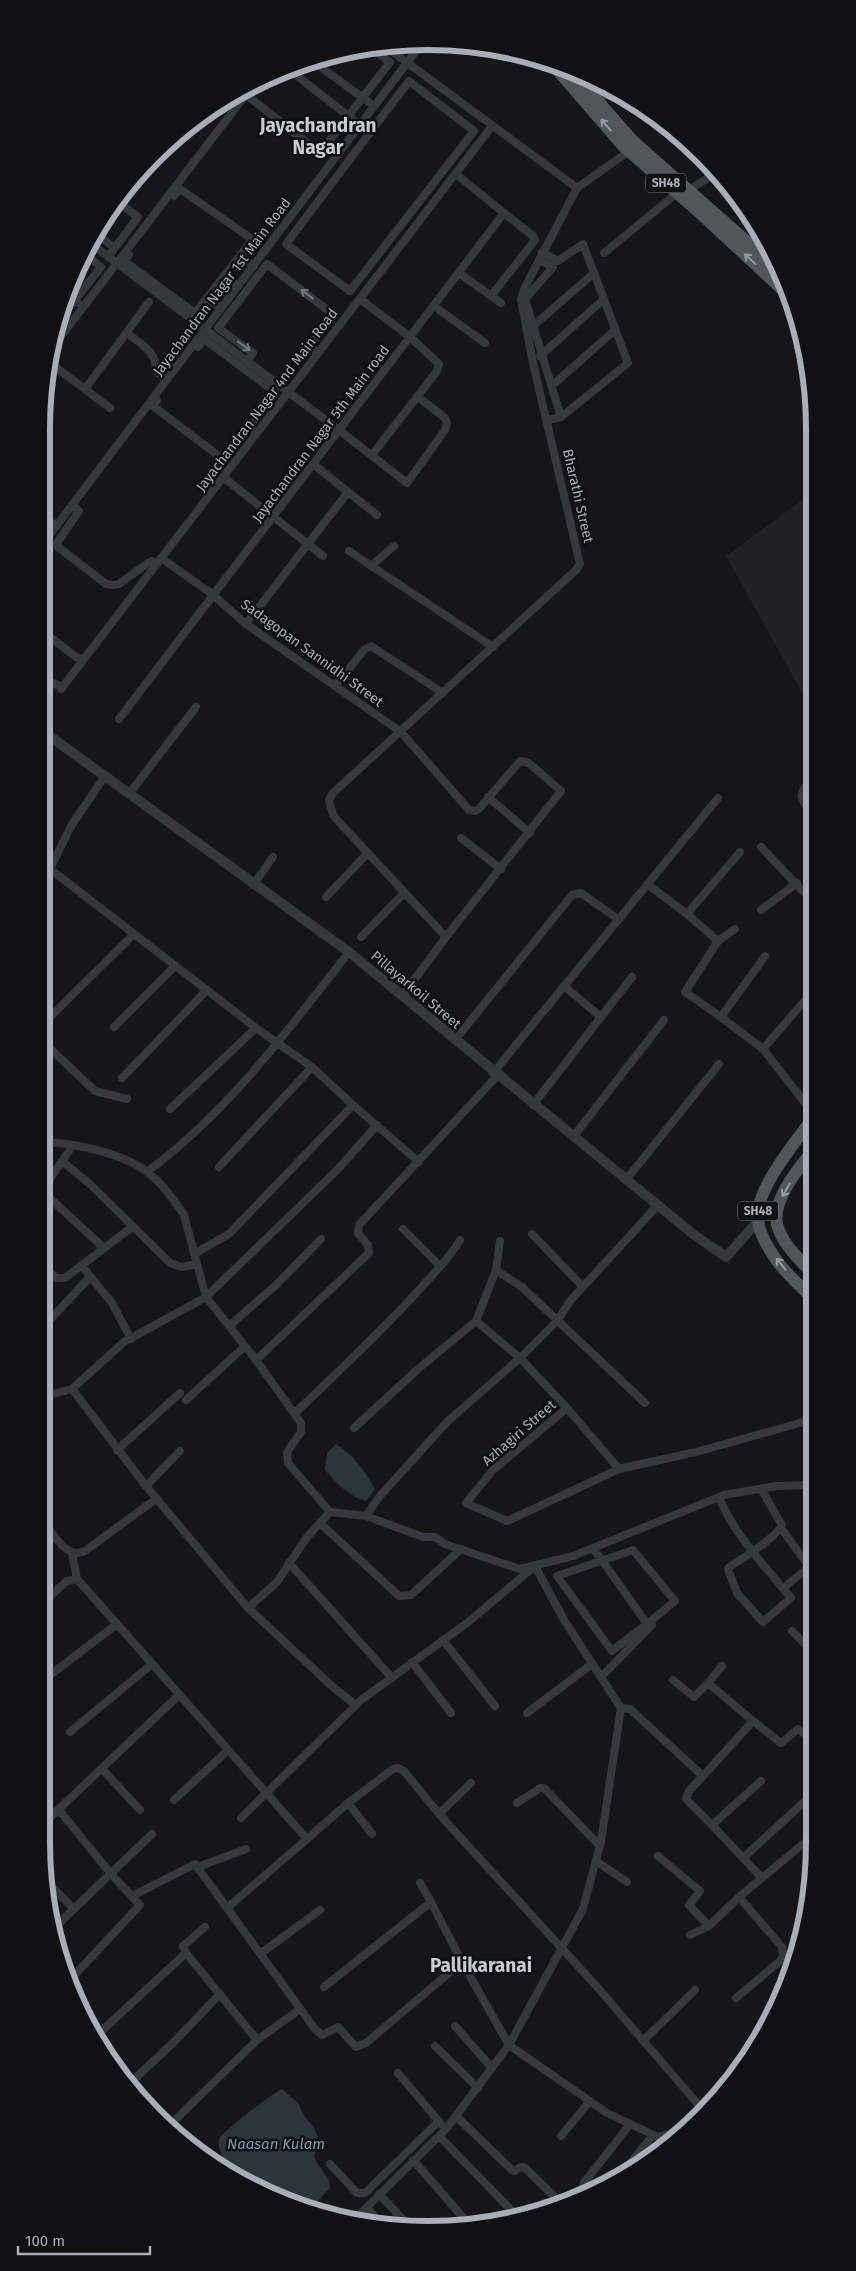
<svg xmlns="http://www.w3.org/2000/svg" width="856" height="2271" font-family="'Fira Sans',sans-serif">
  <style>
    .built { fill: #222225 }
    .water { fill: #2c353c }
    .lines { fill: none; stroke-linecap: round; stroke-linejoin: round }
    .minor { stroke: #37383d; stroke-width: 8 }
    .tertiary { stroke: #37383d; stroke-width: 10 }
    .primary { stroke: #53555c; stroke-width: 12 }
    .oneway { stroke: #979ba6 }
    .oneway2 { stroke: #757881 }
    .labels { text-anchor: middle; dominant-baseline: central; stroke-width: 5; stroke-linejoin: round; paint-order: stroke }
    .shield { fill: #111113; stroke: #7b7e86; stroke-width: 1 }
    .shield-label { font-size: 12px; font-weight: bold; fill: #a8adb8 }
    .street-label { font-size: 14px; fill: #a8adb8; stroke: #111113 }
    .water-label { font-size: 15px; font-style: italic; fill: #7f9bb3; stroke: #111113 }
    .district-label { font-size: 19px; font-weight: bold; fill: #c9ccd4; stroke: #111113 }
    .rim { fill: none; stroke: #a8adb8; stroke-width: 6 }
  </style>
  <rect width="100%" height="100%" fill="#161618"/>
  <path class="built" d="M812 493V704L810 707 726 556Z"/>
  <g class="water">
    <path d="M336 1444C355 1456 364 1470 375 1489L366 1501C349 1497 337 1483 325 1470L327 1453Z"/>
    <path d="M282 2089 299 2104 303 2114 313 2127 318 2137 314 2158 329 2180 330 2188 309 2210 264 2191C263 2172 235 2183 225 2161 222 2156 217 2145 219 2139 222 2132 275 2091 282 2089Z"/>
  </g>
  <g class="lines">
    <g class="minor">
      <path d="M382 44 577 188"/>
      <path d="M311 60 374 106"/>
      <path d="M288 69 360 125"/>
      <path d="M261 81 249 97 320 153 390 62 369 47"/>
      <path d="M593 95 620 96"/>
      <path d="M362 122 372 130 409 81 474 131 350 291 286 244 372 130"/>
      <path d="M689 190 717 172"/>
      <path d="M174 196 180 189 252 239 240 256"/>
      <path d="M101 225 119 203 138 217 108 257"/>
      <path d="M96 233 114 248"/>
      <path d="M90 243 339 430 407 483 445 430 447 423 445 418 417 396"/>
      <path d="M542 252 558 261 583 244 628 363 561 417 548 420"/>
      <path d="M604 253 677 193"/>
      <path d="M129 255 124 261 195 313 207 298 221 308"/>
      <path d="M539 260 553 267 525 299 561 417"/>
      <path d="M459 273 501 303"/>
      <path d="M238 286 224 276 240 256 254 266"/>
      <path d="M67 294 78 303"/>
      <path d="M491 296 535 240 533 236 504 213"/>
      <path d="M207 298 224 276"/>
      <path d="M360 299 410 337 439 364 437 371 372 455"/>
      <path d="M434 306 485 343"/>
      <path d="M56 324 101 267 84 253"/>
      <path d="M533 326 594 273"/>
      <path d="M127 333C139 343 159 353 155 370L166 381"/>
      <path d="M198 347 204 339 275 392 249 428"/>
      <path d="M52 348 253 85"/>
      <path d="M540 356 604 299"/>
      <path d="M247 361 253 353 218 328 267 264 334 315 310 346 318 353"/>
      <path d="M50 363 110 408"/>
      <path d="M555 383 615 330"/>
      <path d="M85 389 149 302"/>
      <path d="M157 400 153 406 224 460 249 428 257 433"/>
      <path d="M313 464 377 515"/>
      <path d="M223 477 323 556"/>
      <path d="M73 505 79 511 57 543 58 547 106 584 112 585 119 584 148 563 152 561 157 564"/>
      <path d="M41 515 56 526"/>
      <path d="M41 546 422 43"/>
      <path d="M349 551 493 647"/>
      <path d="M161 558 212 594 246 624 401 732 469 810 475 811 479 809 520 761 529 763 561 791 446 937"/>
      <path d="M371 566 394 546"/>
      <path d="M246 624 348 492"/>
      <path d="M41 630 76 657 83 659"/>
      <path d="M41 678 62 687"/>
      <path d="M335 686 364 650 371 646 443 693"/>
      <path d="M61 689 492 126"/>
      <path d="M119 719 504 213 456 174"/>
      <path d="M812 779C798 794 798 797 812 812"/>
      <path d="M129 794 196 707"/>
      <path d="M488 797 530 833"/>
      <path d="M461 838 501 869"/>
      <path d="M761 847 813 902"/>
      <path d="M50 869 256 1028 312 1067 353 1105"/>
      <path d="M41 880 50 869 71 826 105 776"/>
      <path d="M647 884 687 914 718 941"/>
      <path d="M253 885 273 857"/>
      <path d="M326 897 367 854"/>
      <path d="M761 910 797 883"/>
      <path d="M687 914 740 852"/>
      <path d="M735 929 718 941 685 992 721 1017 763 1049"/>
      <path d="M361 937 404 893"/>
      <path d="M813 991 763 1049 813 1113"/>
      <path d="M402 996 446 937 339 822 333 815 329 800 333 793 576 570 580 564 533 363 521 299 524 289 577 188 632 149"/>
      <path d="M601 1017 632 977"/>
      <path d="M721 1017 765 956"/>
      <path d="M41 1026 133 935"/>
      <path d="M114 1027 175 966"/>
      <path d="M41 1040 95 1091 127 1099"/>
      <path d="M455 1040 572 895 581 893 618 919"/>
      <path d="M493 1073 718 798"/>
      <path d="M122 1078 207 990"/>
      <path d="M533 1105 601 1017 564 986"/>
      <path d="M170 1109 256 1028"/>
      <path d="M573 1137 664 1020"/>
      <path d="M41 1145C53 1140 67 1144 79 1146 132 1157 155 1169 184 1215L206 1297 256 1360 301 1423V1432L287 1452 288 1463 330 1512 366 1516 423 1537H435L445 1544 520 1569 573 1556 724 1495 776 1486 814 1485"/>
      <path d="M62 1161 91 1185 170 1263 182 1267 196 1264"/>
      <path d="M219 1167 312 1067"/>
      <path d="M148 1171C228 1112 288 1030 349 952"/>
      <path d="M626 1180 719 1064"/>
      <path d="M42 1191 104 1248"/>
      <path d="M41 1192 73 1145"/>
      <path d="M403 1229 440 1266"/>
      <path d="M532 1234 583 1287"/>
      <path d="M500 1241 496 1270 522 1287 645 1403"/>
      <path d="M194 1254 229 1234 353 1105 419 1162"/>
      <path d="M41 1264 56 1278H65L132 1227"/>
      <path d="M81 1265 112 1303 131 1339"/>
      <path d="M476 1321 520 1358 567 1408"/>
      <path d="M229 1326 276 1285 321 1239"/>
      <path d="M41 1329 90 1277"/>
      <path d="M256 1360 369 1253 368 1245 358 1233 359 1225 497 1076"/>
      <path d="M41 1386 48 1395"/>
      <path d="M72 1389 146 1486 248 1608 277 1582 307 1537 330 1512"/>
      <path d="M41 1397 72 1389 124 1342 206 1297 338 1169 377 1125"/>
      <path d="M186 1400 244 1347"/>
      <path d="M295 1413C337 1373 379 1334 418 1291 433 1274 449 1259 460 1240"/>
      <path d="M354 1428 418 1369 476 1321 496 1270"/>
      <path d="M117 1450 180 1393"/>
      <path d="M619 1469 567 1408 492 1471 466 1503 507 1521 619 1469 696 1452 814 1419"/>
      <path d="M146 1486 180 1451"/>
      <path d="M719 1497C734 1535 766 1567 791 1598L763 1622 737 1593 728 1569 729 1567C743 1558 775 1539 782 1525L761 1489"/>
      <path d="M366 1516 379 1497 447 1422 520 1358 557 1321 570 1301 657 1206"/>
      <path d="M41 1518C49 1528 60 1548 72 1552 76 1554 81 1552 85 1551L156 1499"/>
      <path d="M320 1523 399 1596 411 1595 461 1549"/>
      <path d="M781 1528 809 1567 783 1588"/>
      <path d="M593 1549 601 1559 645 1621 647 1624 612 1651 557 1576 633 1550 675 1601 647 1624"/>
      <path d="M72 1552 77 1579"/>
      <path d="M289 1563 392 1678"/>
      <path d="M809 1584 814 1580"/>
      <path d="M41 1604 67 1581 77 1579 117 1624 41 1682"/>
      <path d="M248 1608 334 1688 356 1705"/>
      <path d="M117 1624 307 1839 348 1803 393 1769 398 1768 404 1771 439 1814 598 1988 702 2109"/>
      <path d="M792 1631 814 1653"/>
      <path d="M443 1640 495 1706"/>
      <path d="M412 1662 451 1713"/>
      <path d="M722 1666 708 1683 753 1721"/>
      <path d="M601 1677 652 1625"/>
      <path d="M673 1680 694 1697 708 1683"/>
      <path d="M621 1708 630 1709 703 1776 753 1721 781 1743 798 1729 815 1741"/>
      <path d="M527 1713 592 1664"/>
      <path d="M41 1716 42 1715"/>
      <path d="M70 1732 152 1664"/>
      <path d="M102 1769 140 1810"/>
      <path d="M703 1776 689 1791 686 1799 712 1825"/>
      <path d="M761 1781 712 1825 762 1878"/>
      <path d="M174 1800 227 1751"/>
      <path d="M348 1803 372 1834"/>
      <path d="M517 1803 540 1788H544L600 1846"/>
      <path d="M59 1810 111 1874 140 1905 68 1982"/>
      <path d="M439 1814 471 1783"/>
      <path d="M241 1818 361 1700 467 1623 535 1566 564 1620 621 1708 601 1841 583 1909 509 2045"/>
      <path d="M41 1826 179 1695"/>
      <path d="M658 1856 700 1891 689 1905 709 1926"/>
      <path d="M744 1857 815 1792"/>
      <path d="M596 1861 627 1882"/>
      <path d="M198 1867 246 1849"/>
      <path d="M48 1883 74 1909"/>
      <path d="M420 1883 431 1902"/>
      <path d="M132 1896 195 1864 315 2029 322 2035 338 2027 356 2047 366 2043 462 1962"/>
      <path d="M227 1908 307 1839"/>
      <path d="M55 1927 152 1834"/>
      <path d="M205 1927 183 1946 186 1953 257 2040"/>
      <path d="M690 1935 709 1926 739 1897 815 1834"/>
      <path d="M260 1954 320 1910"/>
      <path d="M324 1987 431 1902 462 1962 509 2045"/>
      <path d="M736 1998 780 1961 783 1957 782 1947 739 1897"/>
      <path d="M80 2007 86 2014"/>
      <path d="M455 2026 492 2068"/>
      <path d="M94 2038 186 1953"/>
      <path d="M643 2041 695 1990"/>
      <path d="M435 2046 478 2088"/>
      <path d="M398 2073 441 2124"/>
      <path d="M128 2085 174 2042 220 1994"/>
      <path d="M456 2116 512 2170 514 2171 521 2167 525 2168 555 2197"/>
      <path d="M170 2125 257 2040 299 2010"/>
      <path d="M439 2136 519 2218"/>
      <path d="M561 2136 590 2101"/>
      <path d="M413 2160 468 2223"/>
      <path d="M330 2164 357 2193H365L439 2121"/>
      <path d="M620 2176 653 2135"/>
      <path d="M379 2194 408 2225"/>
      <path d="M579 2199 584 2183 630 2124"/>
      <path d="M367 2208 383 2226"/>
      <path d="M353 2221 446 2129 509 2045 607 2113 658 2137 680 2130"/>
    </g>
    <path class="tertiary" d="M41 730 349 952 693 1234 726 1257 758 1221"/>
    <g class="primary">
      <path d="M554 66 624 147 700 213 786 293"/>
      <path d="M576 76 632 140 779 270"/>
      <path d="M813 1118C796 1141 754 1191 758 1220 759 1234 769 1249 777 1261 787 1275 802 1287 814 1300"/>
      <path d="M813 1150C799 1168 772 1199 777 1224 781 1243 801 1261 813 1274"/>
    </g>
  </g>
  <defs><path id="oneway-shaft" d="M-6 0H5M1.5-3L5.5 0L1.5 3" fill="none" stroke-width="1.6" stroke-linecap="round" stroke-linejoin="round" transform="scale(1.25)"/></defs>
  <g class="oneway">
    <use href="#oneway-shaft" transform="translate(606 125) rotate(-131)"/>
    <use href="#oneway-shaft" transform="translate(750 259) rotate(-137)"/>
    <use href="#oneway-shaft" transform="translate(786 1190) rotate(119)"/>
    <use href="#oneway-shaft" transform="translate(781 1264) rotate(-129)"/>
  </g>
  <g class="oneway2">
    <use href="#oneway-shaft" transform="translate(307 294) rotate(-142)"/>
    <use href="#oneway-shaft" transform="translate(244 346) rotate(36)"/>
  </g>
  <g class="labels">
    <g class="shield">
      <rect x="646" y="173.5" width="40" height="19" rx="4"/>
      <rect x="738" y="1201.5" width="40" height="19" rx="4"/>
    </g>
    <g class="shield-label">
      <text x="666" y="183">SH48</text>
      <text x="758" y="1211">SH48</text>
    </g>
    <g class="street-label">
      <text transform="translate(222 287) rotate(-53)">Jayachandran Nagar 1st Main Road</text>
      <text transform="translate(267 400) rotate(-53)">Jayachandran Nagar 4nd Main Road</text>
      <text transform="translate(321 434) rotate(-53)">Jayachandran Nagar 5th Main road</text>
      <text transform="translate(578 496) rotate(77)">Bharathi Street</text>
      <text transform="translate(312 653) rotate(36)">Sadagopan Sannidhi Street</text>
      <text transform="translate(416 990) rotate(40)">Pillayarkoil Street</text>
      <text transform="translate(519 1433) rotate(-41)">Azhagiri Street</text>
    </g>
    <g class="water-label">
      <text x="276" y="2144">Naasan Kulam</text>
    </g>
    <g class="district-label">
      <text x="318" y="125">Jayachandran<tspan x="318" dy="22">Nagar</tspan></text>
      <text x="481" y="1965">Pallikaranai</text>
    </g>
  </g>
  <path d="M0 0H856V2271H0ZM428 50H428A378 378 0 0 1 806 428V1843A378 378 0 0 1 428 2221H428A378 378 0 0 1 50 1843V428A378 378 0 0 1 428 50Z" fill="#111113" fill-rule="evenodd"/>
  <path class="rim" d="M428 50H428A378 378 0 0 1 806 428V1843A378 378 0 0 1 428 2221H428A378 378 0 0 1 50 1843V428A378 378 0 0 1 428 50Z"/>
  <path d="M18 2246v8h132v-8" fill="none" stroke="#a8adb8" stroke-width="2.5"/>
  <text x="25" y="2246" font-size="15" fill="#a8adb8" stroke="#111113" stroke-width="4" paint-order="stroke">100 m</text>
</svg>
